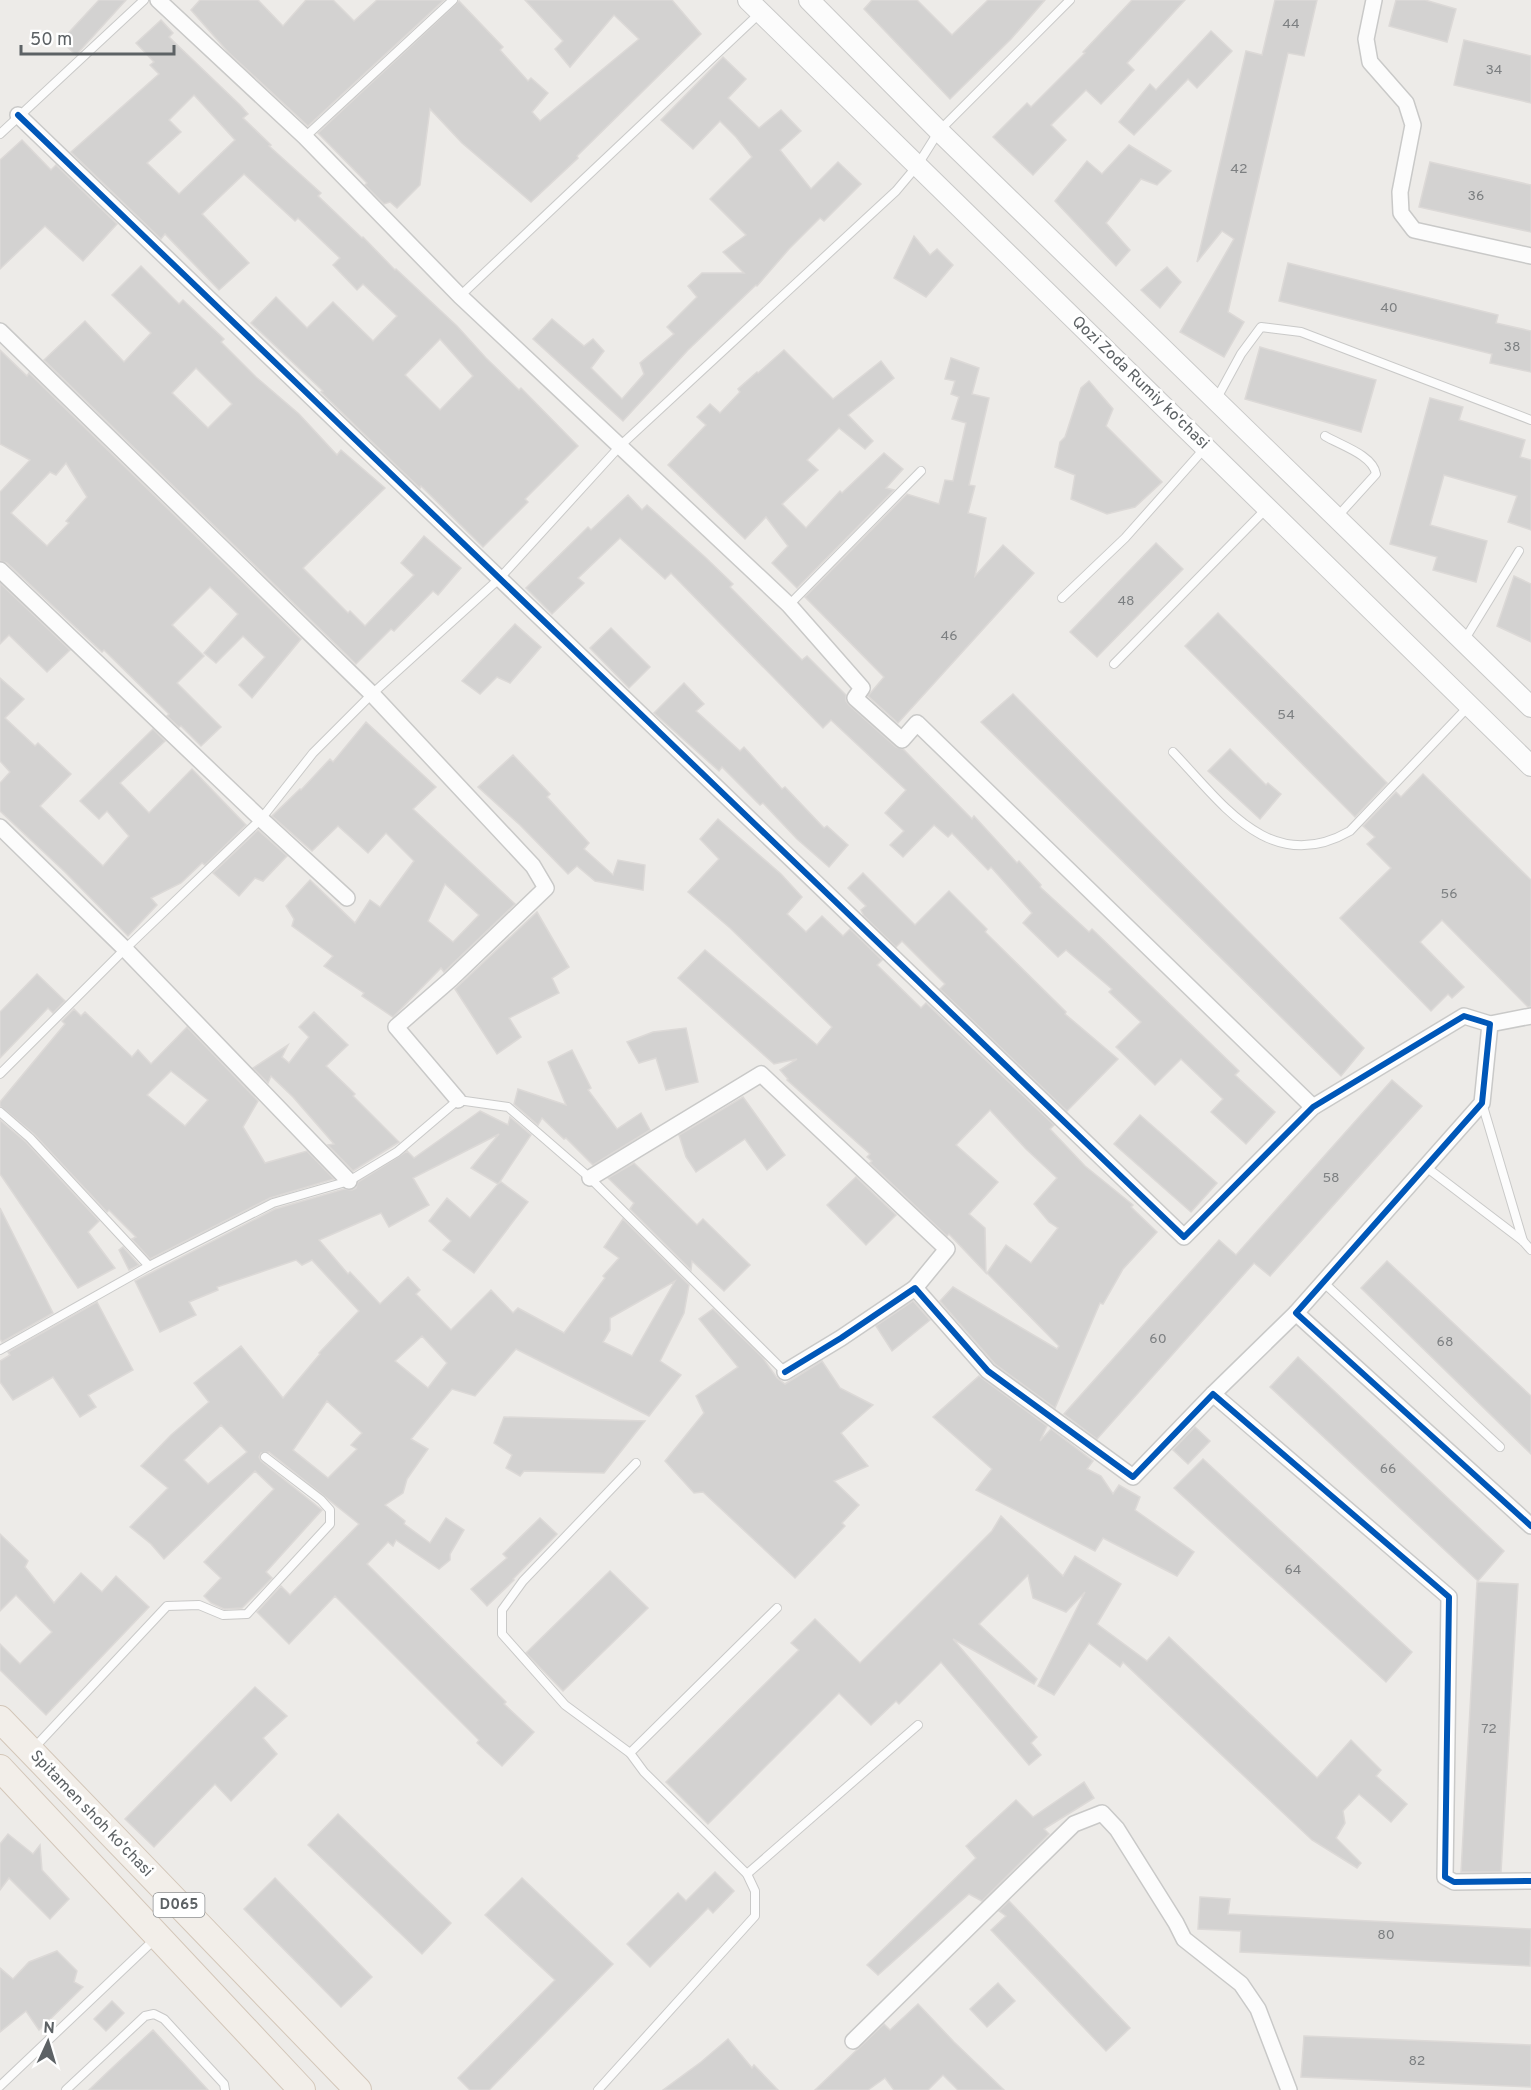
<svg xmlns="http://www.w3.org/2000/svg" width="1531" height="2090" font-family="Overpass,sans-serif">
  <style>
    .building { fill: #d3d2d1; stroke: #dcd9d7; stroke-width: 1.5; fill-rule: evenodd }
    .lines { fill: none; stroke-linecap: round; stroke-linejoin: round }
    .service-casing { stroke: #c9c9c8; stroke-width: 10 }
    .minor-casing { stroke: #c9c9c8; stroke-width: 18 }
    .tertiary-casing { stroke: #c9c9c8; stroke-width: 22 }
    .primary-casing { stroke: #d3c6b8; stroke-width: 28 }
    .service { stroke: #fcfcfc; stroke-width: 8 }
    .minor { stroke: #fcfcfc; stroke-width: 15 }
    .tertiary { stroke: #fcfcfc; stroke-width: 20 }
    .primary { stroke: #f2eee9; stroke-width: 26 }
    .cycleway-casing { stroke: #fff; stroke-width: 10 }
    .cycleway { stroke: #0057b8; stroke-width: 6 }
    .labels { text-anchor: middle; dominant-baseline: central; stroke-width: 6; stroke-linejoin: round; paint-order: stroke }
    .number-label { font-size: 14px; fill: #7c7f81 }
    .shield { fill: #fff; stroke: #8e9193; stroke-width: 1.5 }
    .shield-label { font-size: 15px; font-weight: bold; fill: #5d6265 }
    .street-label { font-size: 16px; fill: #5d6265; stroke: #fff }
  </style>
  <rect width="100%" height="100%" fill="#edebe8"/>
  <g class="building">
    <path d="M99 0H126L76 55 61 41Z"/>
    <path d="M200 0H258L283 26 306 0H333L354 21 377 0H444L308 126 228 52 191 10Z"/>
    <path d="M525 0H672L701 34 577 156 578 158 531 202 462 143 430 109 420 185 397 208 390 202 384 204 365 185 367 183 318 133 459 1 503 47 500 50 528 81 531 78 548 93 532 112 540 121 639 39 614 15 570 67 555 49 563 41Z"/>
    <path d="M872 0H917L952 35 988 0H1045L1011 39 950 99 864 9Z"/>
    <path d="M1132 0H1185L1127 63 1134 70 1101 104 1086 90 1051 125 1066 140 1033 175 993 137 1027 103 1031 107 1085 53 1083 52Z"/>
    <path d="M1275 0H1317L1304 56 1288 53 1228 312 1244 322 1224 357 1180 332 1234 239 1222 231 1197 262 1246 51 1262 55Z"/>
    <path d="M1396 0H1425L1456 9 1447 42 1389 26Z"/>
    <path d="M161 20 173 33 169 37 240 105 248 114 243 118 271 145 269 146 321 193 318 196 362 238 363 237 395 270 396 269 457 326 486 358 519 390 521 388 578 446 525 499 528 502 483 547 421 486 420 488 401 470 321 392 323 391 251 323 276 297 307 328 333 302 373 341 397 316 363 284 357 290 333 265 340 258 298 218 295 221 244 174 202 214 249 263 219 290 165 234 161 239 71 152 159 74 150 65 154 62 136 43ZM194 95 235 140 179 194 147 163 181 132 169 120ZM440 339 473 376 440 410 405 375Z"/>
    <path d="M1211 31 1232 51 1197 88 1188 79 1134 135 1119 122 1150 84 1156 90Z"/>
    <path d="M1464 40 1531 56V103L1454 85Z"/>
    <path d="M723 57 746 79 728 98 759 128 781 110 801 131 780 150 811 189 838 162 861 184 824 221 820 218 789 249 757 286 756 285 688 350 623 421 533 339 552 319 584 346 593 339 604 351 591 368 622 399 644 374 640 363 674 334 667 327 697 297 688 286 702 273H744L723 252 746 235 710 199 752 157 736 137 720 121 693 149 661 120Z"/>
    <path d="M22 140 51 170 56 165 117 224 83 261 45 226 0 269V160Z"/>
    <path d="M1129 145 1171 171 1157 185 1141 179 1106 223 1130 250 1116 266 1055 201 1087 161 1102 174Z"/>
    <path d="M1430 162 1531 185V232L1419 207Z"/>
    <path d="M914 236 930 255 937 249 953 265 926 297 894 278Z"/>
    <path d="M1288 263 1498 315 1496 323 1531 331V372L1490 363 1492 354 1279 301Z"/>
    <path d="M141 266 179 304 183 300 224 339 221 342 256 377 299 414 337 455 341 450 385 488 303 568 348 613 350 611 365 626 414 575 401 563 424 536 461 568 438 595 433 591 394 631 391 629 356 664 44 360 85 321 124 362 151 333 112 295ZM196 368 232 404 208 428 172 393Z"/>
    <path d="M1167 267 1181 282 1160 308 1141 290Z"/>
    <path d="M1260 347 1376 380 1361 432 1245 399Z"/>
    <path d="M0 350 27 376 29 373 301 639 252 698 239 685 265 657 243 636 216 663 204 653 238 614 210 587 172 625 204 656 177 683 221 727 201 746 181 726 179 727 167 716 169 714 104 650 102 652 7 563 0 561V492L30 460 0 444ZM66 463 87 497 66 521 69 523 47 546 11 513 50 472 56 475Z"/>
    <path d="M784 350 833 399 881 361 894 378 848 415 873 441 865 449 839 428 807 460 818 470 782 504 806 528 840 491 842 493 884 453 903 469 886 488 894 490 797 588 772 563 788 546 766 517 745 539 668 465 706 425 697 417 710 404 720 413 740 392 738 389 757 372 758 373Z"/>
    <path d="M951 358 979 368 972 394 989 398 969 485 975 486 968 513 986 518 975 576 1003 545 1034 573 898 723 868 696 884 677 805 597 907 494 939 504 945 480 953 481 966 423 952 419 959 397 951 394 955 381 945 379Z"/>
    <path d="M1089 381 1113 409 1106 426 1162 482 1135 507 1107 514 1071 499 1075 475 1055 467 1060 442 1065 437 1081 388Z"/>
    <path d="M1430 398 1463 407 1459 420 1525 440 1520 457 1531 460V530L1508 522 1517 496 1444 475 1430 525 1487 541 1476 582 1433 570 1437 557 1390 544Z"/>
    <path d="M628 495 642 510 647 505 705 557 733 584 730 587 802 660 807 656 846 695V701L849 705 896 747 903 749 972 819 974 816 1017 863 1019 861 1041 885 1040 887 1089 932 1092 929 1239 1071 1235 1075 1275 1112 1246 1144 1211 1112 1223 1099 1181 1059 1155 1085 1116 1047 1141 1022 1109 992 1112 989 1066 950 1058 957 1023 923 1032 913 991 867 988 870 952 833 948 837 934 825 903 857 890 845 904 831 885 813 906 790 831 720 823 728 671 573 665 579 620 538 578 578 584 583 552 614 526 588 588 527 591 530Z"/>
    <path d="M1156 543 1183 569 1097 657 1070 632Z"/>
    <path d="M1514 576 1531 584V642L1497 626Z"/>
    <path d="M0 583 70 650 47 672 9 635 0 644Z"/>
    <path d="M1218 613 1387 783 1355 817 1185 646Z"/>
    <path d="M515 624 541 647 510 683 497 677 480 694 462 681Z"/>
    <path d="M611 628 650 667 629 688 590 648Z"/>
    <path d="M0 678 24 699 5 718 35 746 38 743 71 774 40 806 103 866 129 836 107 811 99 819 80 801 153 729 165 741 120 783 149 813 192 769 246 825 205 865 202 863 181 883 151 898 157 905 128 936 65 872 0 811V783L10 772 0 761Z"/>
    <path d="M684 683 704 704 696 711 740 751 744 747 782 789 785 787 824 828 827 826 848 845 829 867 797 839 763 803 760 805 722 767 719 771 654 713Z"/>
    <path d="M1013 694 1364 1048 1341 1076 981 722Z"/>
    <path d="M366 722 436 787 413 809 515 904 444 972 441 968 393 1017 362 996 364 993 324 966 333 956 292 926 294 919 286 906 310 880 355 923 370 900 380 907 414 861 386 833 368 853 338 826 312 851 272 816 300 789 301 790 330 759 333 762ZM445 884 479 915 453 942 428 921Z"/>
    <path d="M1230 749 1266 785 1268 783 1281 794 1260 819 1208 771Z"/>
    <path d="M513 755 550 794 547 797 589 843 584 849 613 875 618 860 645 865 643 890 595 881 577 866 568 874 520 825 478 787Z"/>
    <path d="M1423 774 1531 880V1006L1528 1007 1442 920 1420 942 1464 987 1452 998 1448 994 1431 1011 1340 918 1391 868 1367 844 1375 837 1363 826 1396 792 1401 797Z"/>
    <path d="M718 819 781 874 802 897 787 914 806 932 822 916 843 936 850 929 882 960 877 965 921 1008 926 1003 1054 1125 1050 1129 1085 1166 1133 1205 1131 1207 1157 1232 1123 1269 1103 1304 1100 1303 1055 1408 995 1364 940 1301 953 1287 1057 1349 1059 1346 987 1273 1006 1245 1031 1263 1058 1228 1049 1222 1034 1204 1057 1178 1026 1149 990 1110 956 1145 998 1182 969 1214 985 1228 986 1273 949 1234 947 1236 870 1163 872 1161 867 1157 870 1154 787 1080 788 1079 780 1070 797 1059 774 1064 678 978 705 950 817 1045 832 1027 730 928 688 892 719 859 700 839Z"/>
    <path d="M258 830 287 856 263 881 255 878 239 896 213 873Z"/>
    <path d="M863 873 915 925 949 891 987 929 985 932 1066 1012 1065 1014 1118 1059 1067 1111 940 989 945 984 902 941 896 947 864 916 861 910 866 906 848 888Z"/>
    <path d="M537 912 569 967 552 978 559 993 509 1018 521 1037 497 1054 455 989Z"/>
    <path d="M37 974 65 1001 53 1013 48 1008 0 1058V1012Z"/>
    <path d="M74 1009 81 1016 85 1012 132 1057 138 1050 151 1064 187 1027 258 1101 243 1127 265 1163 307 1151 334 1179 270 1198 150 1259 132 1239 136 1237 109 1210 107 1212 34 1134 0 1106V1102L65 1024 62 1021ZM171 1071 208 1100 185 1126 147 1095Z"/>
    <path d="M314 1012 348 1045 326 1066 355 1094 353 1096 399 1142 353 1171 328 1145 334 1144 293 1097 271 1076 268 1083 253 1068 288 1045 282 1057 289 1063 309 1037 299 1027Z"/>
    <path d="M686 1028 698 1082 666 1090 656 1058 639 1063 627 1042 653 1032Z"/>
    <path d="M572 1050 591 1088 588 1090 617 1129 641 1113 650 1130 593 1165 566 1138 564 1139 542 1118 538 1125 514 1104 518 1089 566 1105 548 1062Z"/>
    <path d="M1392 1080 1422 1106 1270 1276 1254 1263 1097 1439 1064 1414 1219 1240 1236 1255Z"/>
    <path d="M743 1097 785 1155 767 1170 745 1139 696 1172 686 1157 679 1135Z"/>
    <path d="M480 1111 508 1125 510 1117 531 1135 499 1183 501 1182 528 1202 474 1273 443 1250 451 1241 429 1221 447 1198 470 1218 498 1184 471 1168 499 1134 413 1178 429 1205 389 1227 381 1213 319 1240 348 1274 350 1272 380 1304 408 1277 420 1290 416 1294 451 1330 491 1290 513 1313 518 1308 564 1333 605 1278 603 1276 619 1258 604 1247 623 1219 689 1285 684 1313 660 1361 681 1375 649 1416 516 1349 475 1396 452 1389 411 1439 428 1449 407 1479 403 1493 385 1505 405 1521 404 1524 430 1543 446 1518 464 1530 450 1554V1560L439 1569 396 1540 393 1546 388 1542 367 1564 506 1702 504 1704 534 1732 502 1766 477 1743 479 1740 335 1596 289 1644 257 1612 281 1586 290 1595 359 1524 269 1452 261 1453 259 1457 261 1461 322 1510 266 1572 272 1578 242 1608 224 1609 211 1603 204 1596 221 1578 204 1562 274 1489 255 1471 164 1559 151 1544 130 1527 168 1488 141 1466 171 1435 209 1402 194 1383 241 1346 283 1398 320 1354 319 1353 359 1311 312 1260 302 1265 296 1260 217 1287 218 1290 189 1302 196 1315 160 1332 135 1281 275 1209 344 1189 352 1190 356 1188 358 1182 407 1151 414 1158ZM675 1281 632 1356 603 1342 610 1330V1318ZM422 1336 447 1363 428 1388 395 1361ZM327 1401 362 1433 351 1445 357 1449 328 1478 293 1450ZM221 1425 247 1452 208 1484 184 1460Z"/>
    <path d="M1140 1115 1217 1183 1191 1212 1114 1144Z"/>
    <path d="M0 1120 26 1142 99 1221 88 1232 115 1268 78 1288 0 1174Z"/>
    <path d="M634 1163 697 1225 703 1219 750 1265 724 1291 692 1261 691 1270 630 1209 634 1203 608 1178Z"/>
    <path d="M856 1177 896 1215 866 1245 827 1205Z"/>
    <path d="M0 1208 53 1313 2 1342 0 1339Z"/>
    <path d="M123 1247 139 1265 129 1270 119 1250Z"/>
    <path d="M1387 1261 1531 1396V1454L1361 1288Z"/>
    <path d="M913 1301 930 1320 892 1351 876 1326Z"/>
    <path d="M97 1302 133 1370 88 1395 96 1407 80 1417 53 1377 13 1400 0 1382V1361L10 1355 8 1352Z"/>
    <path d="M713 1309 762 1357 777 1378 785 1384 822 1361 840 1388 873 1405 841 1433 868 1466 834 1481 859 1505 842 1523 845 1526 795 1578 703 1492 694 1493 665 1461 704 1413 696 1396 738 1367 699 1319Z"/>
    <path d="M1298 1357 1504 1551 1478 1581 1270 1387Z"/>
    <path d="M979 1376 1047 1426 1040 1441 1051 1429 1093 1461 1087 1469 1101 1476 1113 1494 1119 1485 1140 1497 1135 1510 1194 1552 1177 1576 1103 1538 1095 1551 976 1490 992 1469 933 1417Z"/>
    <path d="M504 1417 645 1421 604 1473 524 1471 520 1476 506 1468 512 1455 494 1443Z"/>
    <path d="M1195 1427 1210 1441 1188 1464 1173 1450Z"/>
    <path d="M1203 1459 1412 1652 1386 1682 1174 1488Z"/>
    <path d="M1001 1516 1063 1576 1075 1556 1121 1584 1097 1624 1147 1661 1169 1637 1317 1778 1351 1740 1381 1770 1376 1776 1407 1804 1391 1822 1359 1794 1343 1811 1345 1823 1336 1838 1361 1863 1357 1868 1312 1840 1123 1662 1120 1667 1089 1643 1054 1695 1038 1686 1085 1592 1066 1612 1033 1598 1028 1575 979 1624 1037 1679 1034 1684 953 1639 1037 1737 1031 1743 1041 1755 1029 1765 941 1662 899 1704 896 1701 871 1725 839 1693 708 1824 666 1782 799 1650 791 1643 815 1619 860 1663 992 1531Z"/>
    <path d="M540 1518 557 1534 513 1579 514 1580 487 1606 471 1589 507 1558 503 1554Z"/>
    <path d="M0 1534 28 1561 25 1567 54 1603 81 1573 102 1592 116 1576 149 1607 46 1715 0 1670V1644L20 1664 52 1632 16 1595 0 1611Z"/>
    <path d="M610 1571 648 1608 563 1691 526 1653Z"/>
    <path d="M1477 1582 1518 1584 1501 1872H1461Z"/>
    <path d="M255 1687 287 1716 263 1738 277 1754 231 1801 215 1784 154 1847 125 1819Z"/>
    <path d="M1084 1782 1094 1798 1044 1829 1049 1834 982 1901 969 1894 878 1975 867 1965 976 1858 966 1846 1016 1800 1033 1817Z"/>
    <path d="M338 1814 451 1923 422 1954 308 1845Z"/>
    <path d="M8 1834 33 1854 40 1845 42 1870 69 1899 50 1919 9 1878 0 1890V1844Z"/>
    <path d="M715 1872 734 1891 713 1913 708 1908 650 1967 627 1944 678 1893 686 1901Z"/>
    <path d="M275 1878 372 1977 341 2007 244 1909Z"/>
    <path d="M522 1878 613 1964 489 2090H470L458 2078 555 1980 485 1915Z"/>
    <path d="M1200 1897 1230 1899 1228 1914 1531 1929 1530 1966 1240 1952 1241 1931 1198 1929Z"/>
    <path d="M1009 1901 1130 2028 1106 2051 991 1930 1006 1916 999 1911Z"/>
    <path d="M57 1951 77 1971 74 1982 83 1987 39 2030 26 2011 0 2032V1968L13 1979 29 1962Z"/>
    <path d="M998 1983 1015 2001 987 2027 970 2009Z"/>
    <path d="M112 2001 124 2013 106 2031 94 2019Z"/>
    <path d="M918 2004 954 2042 1004 2090H958L943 2075 928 2090H894L885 2078 868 2090H815L884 2024 890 2030Z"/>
    <path d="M153 2030 208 2090H89L112 2068Z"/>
    <path d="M1304 2036 1531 2045V2087L1301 2077Z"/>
    <path d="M728 2039 752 2068 754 2065 778 2090H663L701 2062Z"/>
  </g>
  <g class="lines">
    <defs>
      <g id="service">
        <path d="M0 134 144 0"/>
        <path d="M305 137 453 0"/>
        <path d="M460 296 760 13"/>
        <path d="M1217 398 1241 354 1261 327 1301 332 1531 420"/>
        <path d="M1325 436C1340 445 1373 455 1376 474L1337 517"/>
        <path d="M1062 598 1125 538 1204 449"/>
        <path d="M789 605 921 471"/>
        <path d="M1465 639 1519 551"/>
        <path d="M1114 664 1266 509"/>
        <path d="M1173 752C1222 803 1270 877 1350 831L1468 707"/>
        <path d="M0 1074 125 949 261 819 313 753 372 694 499 579 621 445 896 191 917 166 939 131 1070 0"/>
        <path d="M1482 1103 1523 1241"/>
        <path d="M0 1112 30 1138 149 1266"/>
        <path d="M1426 1167 1523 1241 1531 1250"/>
        <path d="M1323 1282 1500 1447"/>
        <path d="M0 1350 149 1266 273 1203 349 1181 397 1152 458 1100 508 1107 590 1178 785 1372"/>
        <path d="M34 1748 167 1606 199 1605 223 1615 247 1614 330 1524V1510L321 1500 265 1457"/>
        <path d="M630 1753 565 1705 502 1634V1610L523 1581 636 1463"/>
        <path d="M747 1874 918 1725"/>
        <path d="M0 2086 155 1939"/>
        <path d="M66 2090 145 2016 154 2014 164 2019 224 2084 225 2090"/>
        <path d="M598 2090 755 1916V1891L747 1874 644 1772 630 1753 777 1608"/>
      </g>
      <g id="minor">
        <path d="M158 0 305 137 460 296 789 605 862 688 855 698 902 740 917 723 1313 1107"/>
        <path d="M1374 0 1366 39 1370 62 1406 103 1413 125 1400 192 1401 213 1414 230 1531 256"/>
        <path d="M18 115 1184 1237 1313 1107 1464 1016 1490 1024 1482 1103 1296 1313 1531 1526"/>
        <path d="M0 331 372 694 533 866 546 888 451 979 396 1027 458 1100"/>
        <path d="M0 570 261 819 347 898"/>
        <path d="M0 827 125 949 349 1181"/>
        <path d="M1490 1024 1531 1016"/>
        <path d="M590 1178 761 1074 947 1249 915 1288"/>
        <path d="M785 1372 841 1338 915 1288 988 1371 1133 1477 1213 1394 1449 1597 1445 1877 1454 1882 1531 1881"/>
        <path d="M1213 1394 1296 1313"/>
        <path d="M853 2041 1074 1824 1102 1813 1117 1829 1176 1923 1184 1939 1241 1984 1258 2009 1289 2090"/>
      </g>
      <g id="tertiary">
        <path d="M748 0 1531 766"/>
        <path d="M809 0 939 131 1531 707"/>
      </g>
      <g id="primary">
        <path d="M0 1719 358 2090"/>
        <path d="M0 1768 302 2090"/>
      </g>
    </defs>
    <use href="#service" class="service-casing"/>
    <use href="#minor" class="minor-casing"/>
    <use href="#tertiary" class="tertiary-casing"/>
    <use href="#primary" class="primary-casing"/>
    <use href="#service" class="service"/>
    <use href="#minor" class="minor"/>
    <use href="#tertiary" class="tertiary"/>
    <use href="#primary" class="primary"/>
    <defs>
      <g id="cycleway">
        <path d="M18 115 1184 1237 1313 1107 1464 1016 1490 1024 1482 1103 1296 1313 1531 1526"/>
        <path d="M785 1372 841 1338 915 1288 988 1371 1133 1477 1213 1394 1449 1597 1445 1877 1454 1882 1531 1881"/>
      </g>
    </defs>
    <use href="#cycleway" class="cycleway-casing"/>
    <use href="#cycleway" class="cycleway"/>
  </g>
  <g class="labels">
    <g class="number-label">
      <text x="1291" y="24">44</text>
      <text x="1494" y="70">34</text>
      <text x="1239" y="169">42</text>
      <text x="1476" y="196">36</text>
      <text x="1389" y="308">40</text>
      <text x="1512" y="347">38</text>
      <text x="1126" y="601">48</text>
      <text x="949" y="636">46</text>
      <text x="1286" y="715">54</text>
      <text x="1449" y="894">56</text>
      <text x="1331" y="1178">58</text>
      <text x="1158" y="1339">60</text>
      <text x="1445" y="1342">68</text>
      <text x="1388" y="1469">66</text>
      <text x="1293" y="1570">64</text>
      <text x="1489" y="1729">72</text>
      <text x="1386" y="1935">80</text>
      <text x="1417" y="2061">82</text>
    </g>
    <rect class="shield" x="153.5" y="1893" width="51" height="24" rx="4.5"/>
    <g class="shield-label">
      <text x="179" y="1905">D065</text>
    </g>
    <g class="street-label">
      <text transform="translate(1140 383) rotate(44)">Qozi Zoda Rumiy ko'chasi</text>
      <text transform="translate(91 1814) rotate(46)">Spitamen shoh ko'chasi</text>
    </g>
  </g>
  <g transform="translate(48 2042) rotate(4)" stroke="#ffffff" stroke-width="4.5" paint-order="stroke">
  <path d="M0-4.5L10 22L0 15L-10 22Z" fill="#5d6265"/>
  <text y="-9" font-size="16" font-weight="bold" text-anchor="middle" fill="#5d6265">N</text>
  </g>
  <path d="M21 45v9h153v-9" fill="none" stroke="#5d6265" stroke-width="3"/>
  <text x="30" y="45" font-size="18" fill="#5d6265" stroke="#ffffff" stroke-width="4.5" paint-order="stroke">50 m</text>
</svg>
